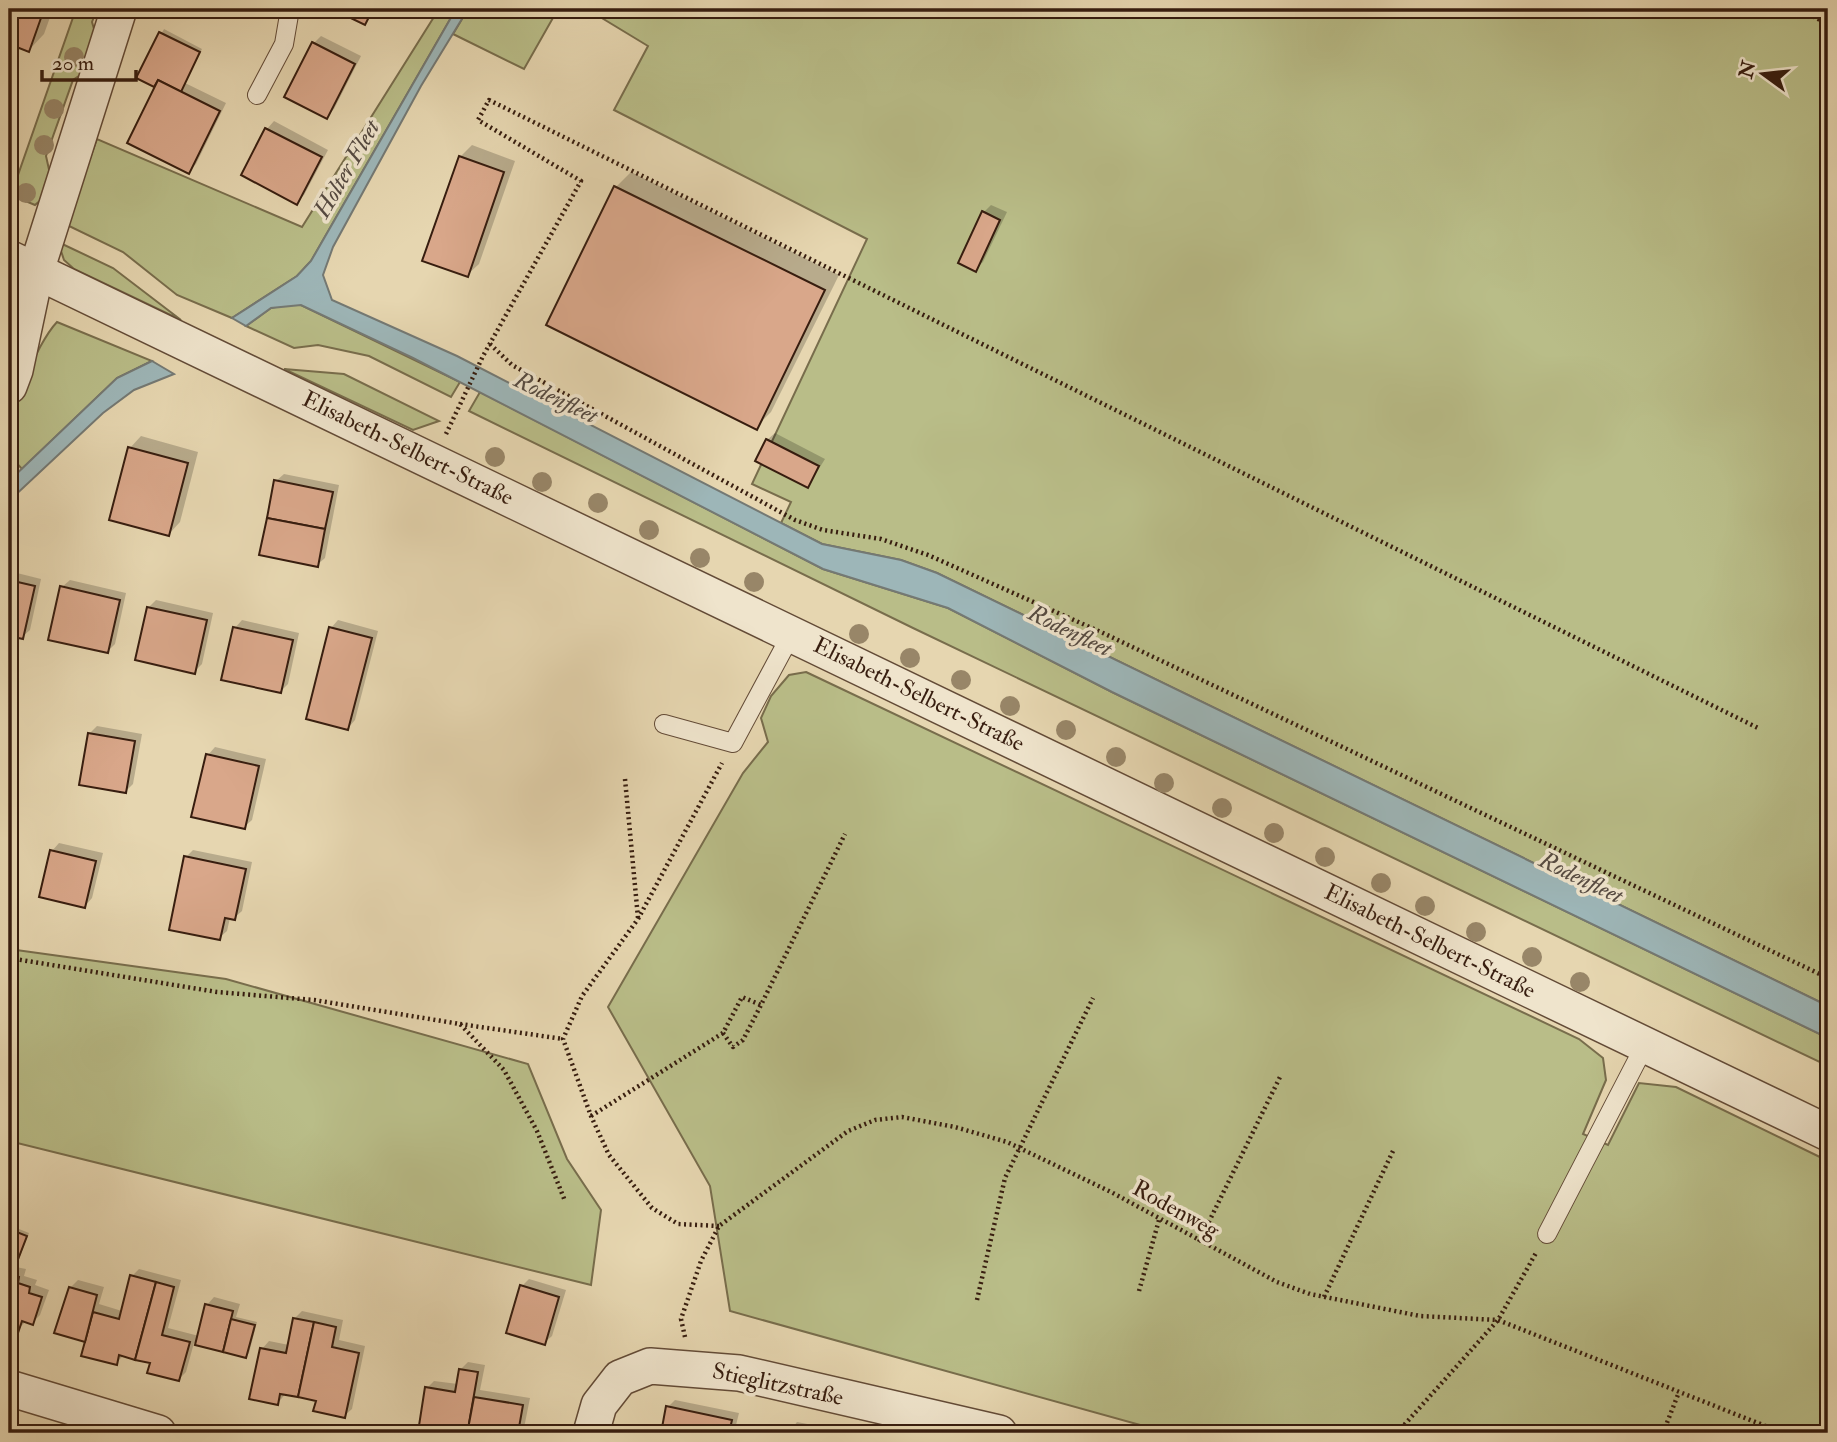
<svg xmlns="http://www.w3.org/2000/svg" width="1837" height="1442" font-family="'IM FELL Double Pica',serif">
  <style>
    .green { fill: #b9bd88; stroke: #786d4c; stroke-width: 2 }
    .water { fill: #9db6b8; stroke: #747974; stroke-width: 2 }
    .shadow { fill: #0003 }
    .building { fill: #d9a78a; stroke: #371d0f; stroke-width: 2 }
    .lines { fill: none; stroke-linecap: round; stroke-linejoin: round }
    .lane-casing { stroke: #634b37; stroke-width: 20 }
    .street-casing { stroke: #634b37; stroke-width: 38 }
    .path { stroke: #371d0f; stroke-width: 4.5; stroke-dasharray: 2 3.5; stroke-linecap: butt }
    .lane { stroke: #efe4cc; stroke-width: 18 }
    .street { stroke: #efe4cc; stroke-width: 35 }
    .tree { fill: #988668 }
    .labels { text-anchor: middle; dominant-baseline: central; stroke-width: 7; stroke-linejoin: round; paint-order: stroke }
    .street-label { font-size: 23px; fill: #371d0f; stroke: #efe4cc }
    .water-label { font-size: 24px; font-style: italic; fill: #564b42; stroke: #efe4cc }
  </style>
  <rect width="100%" height="100%" fill="#e6d6b0"/>
  <filter id="stains"><feTurbulence type="fractalNoise" baseFrequency=".00286" numOctaves="4"/><feColorMatrix values="0 0 0 0 .2 0 0 0 0 .09 0 0 0 0 .02 0 0 0 .5 -.17"/></filter>
  <radialGradient id="worn" r=".72"><stop offset=".6" stop-color="#630" stop-opacity="0"/><stop offset="1" stop-color="#630" stop-opacity=".3"/></radialGradient>
  <g class="green">
    <path d="M76 9H97L92 22 97 39 85 72 73 80 46 156 50 174 42 199 35 205 11 195Z"/>
    <path d="M439 9H456L311 261 297 276 232 318 177 295 123 252 69 226 67 221 97 139 302 227Z"/>
    <path d="M468 9H558L524 69 453 34Z"/>
    <path d="M587 9H1828V1006L937 573 901 560 822 544 781 523 791 502 752 484 867 239 614 110 648 46Z"/>
    <path d="M58 242 113 268 181 320 74 269 64 260Z"/>
    <path d="M290 304 301 305 460 382 451 397 369 356 318 345 294 348 246 326 271 308Z"/>
    <path d="M57 322 152 361 117 378 22 469C18 464 10 458 9 452 2 422 37 343 57 322Z"/>
    <path d="M284 369 344 374 439 421 413 430Z"/>
    <path d="M480 392 823 569 948 608 1112 692 1828 1038V1066L913 628 469 411Z"/>
    <path d="M806 672 1579 1039 1603 1058 1606 1080 1583 1134 1608 1145 1639 1083 1676 1087 1828 1161V1433H1169L730 1311 710 1186 608 1007 743 773 768 742 761 718 771 696 789 675Z"/>
    <path d="M9 949 226 979 528 1064 567 1159 601 1210 591 1285 9 1141Z"/>
  </g>
  <g class="water">
    <path d="M456 9H468L421 86 333 247 323 275 332 300 457 356 822 544 901 560 937 573 1828 1006V1038L1112 692 948 608 823 569 413 358 301 305 271 308 246 326 232 318 297 276 311 261Z"/>
    <path d="M152 361 174 374 134 390 103 413 9 501V481L117 378Z"/>
  </g>
  <g class="shadow">
    <path d="M9 9H53L44 34 29 50 9 43Z"/>
    <path d="M336 9H376L365 23Z"/>
    <path d="M164 29 202 49 185 83 226 103 196 164 188 172 159 79 154 85 138 77Z"/>
    <path d="M321 36 361 56 334 109 327 116 314 43Z"/>
    <path d="M274 121 328 150 304 195 297 202 267 129Z"/>
    <path d="M472 145 515 161 479 264 467 275 460 157Z"/>
    <path d="M631 172 839 275 771 412 756 427 616 187Z"/>
    <path d="M991 205 1007 212 983 262 975 269 984 212Z"/>
    <path d="M775 433 825 459 808 486 767 440Z"/>
    <path d="M141 436 198 452 180 522 169 534 130 448Z"/>
    <path d="M284 474 339 485 325 558 317 565 276 481Z"/>
    <path d="M9 571 41 579 30 630 22 637 9 634Z"/>
    <path d="M70 580 126 593 115 644 108 651 62 587Z"/>
    <path d="M156 600 213 613 202 664 194 672 148 608Z"/>
    <path d="M242 620 299 633 288 684 281 691 235 628Z"/>
    <path d="M338 620 378 631 355 720 348 728 331 628Z"/>
    <path d="M9 692 18 695 9 734Z"/>
    <path d="M97 726 142 734 133 784 126 791 89 734Z"/>
    <path d="M215 747 266 759 252 820 244 827 208 755Z"/>
    <path d="M59 843 103 853 92 898 85 906 52 851Z"/>
    <path d="M193 850 252 862 242 911 234 918H230L227 931 219 938 186 857Z"/>
    <path d="M9 1225 29 1233 16 1267 26 1269 24 1276 37 1280 35 1285 49 1290 40 1315 32 1323 26 1321 17 1331 9 1328Z"/>
    <path d="M139 1269 181 1280 168 1328 199 1336 207 1305 214 1297 240 1304 236 1317 257 1322 249 1353 246 1357 194 1343 186 1372 179 1379 152 1362 124 1355 116 1363 87 1340 70 1288 78 1280 104 1287 99 1304 122 1311 132 1276Z"/>
    <path d="M529 1279 566 1290 552 1336 544 1343 522 1286Z"/>
    <path d="M302 1311 343 1320 339 1340 365 1346 352 1409 344 1416 318 1400 286 1393 278 1403 262 1349 269 1341 289 1345 294 1319Z"/>
    <path d="M468 1362 485 1365 480 1390 530 1398 523 1433H486L487 1430 458 1425 453 1433 420 1431 427 1388 434 1381 458 1384 460 1370Z"/>
    <path d="M675 1400 739 1413 734 1433H662L668 1407Z"/>
    <path d="M797 1422 855 1433H789Z"/>
  </g>
  <g class="building">
    <path d="M9 9H33L31 15 41 18 29 52 9 44Z"/>
    <path d="M332 9H373L365 25Z"/>
    <path d="M159 32 200 52 181 92 158 80 154 87 136 78Z"/>
    <path d="M312 42 355 64 327 119 284 97Z"/>
    <path d="M158 80 220 111 189 174 127 143Z"/>
    <path d="M265 128 322 157 297 205 241 175Z"/>
    <path d="M459 156 504 172 468 277 422 261Z"/>
    <path d="M614 186 825 290 757 430 546 325Z"/>
    <path d="M982 211 1000 220 976 272 958 263Z"/>
    <path d="M766 439 819 466 808 488 755 461Z"/>
    <path d="M128 447 188 463 169 536 109 520Z"/>
    <path d="M274 480 333 492 325 529 267 518Z"/>
    <path d="M267 518 325 529 318 567 259 555Z"/>
    <path d="M9 580 35 586 23 639 9 636Z"/>
    <path d="M60 586 120 600 108 653 48 640Z"/>
    <path d="M147 607 207 620 195 674 135 660Z"/>
    <path d="M233 627 293 640 281 693 221 680Z"/>
    <path d="M329 627 372 638 348 730 306 719Z"/>
    <path d="M88 733 135 741 126 793 79 785Z"/>
    <path d="M206 754 259 766 245 829 191 817Z"/>
    <path d="M50 850 96 861 85 908 39 897Z"/>
    <path d="M184 856 246 869 235 920 225 918 220 940 169 930Z"/>
    <path d="M9 1229 27 1236 12 1275 9 1273Z"/>
    <path d="M9 1273 19 1277 18 1283 30 1287 29 1293 42 1297 33 1325 22 1321 18 1333 9 1330Z"/>
    <path d="M130 1275 156 1282 135 1360 119 1355 117 1365 81 1356 93 1312 119 1319Z"/>
    <path d="M156 1282 174 1287 162 1335 190 1342 179 1381 147 1373 150 1363 135 1360Z"/>
    <path d="M520 1285 559 1297 545 1345 506 1333Z"/>
    <path d="M69 1287 97 1295 85 1342 54 1333Z"/>
    <path d="M205 1304 233 1311 223 1352 195 1345Z"/>
    <path d="M293 1318 314 1322 298 1397 280 1394 278 1405 249 1399 260 1348 286 1353Z"/>
    <path d="M231 1319 255 1325 246 1358 223 1352Z"/>
    <path d="M314 1322 336 1327 332 1347 359 1353 345 1418 313 1411 316 1401 298 1397Z"/>
    <path d="M459 1369 478 1372 468 1429 453 1426 451 1433 418 1432 425 1387 455 1392Z"/>
    <path d="M474 1397 523 1405 518 1433H484L468 1429Z"/>
    <path d="M666 1406 732 1420 729 1433H661Z"/>
    <path d="M788 1429 811 1433H787Z"/>
  </g>
  <g class="lines">
    <defs>
      <g id="lane">
        <path d="M257 95 284 44 290 9"/>
        <path d="M664 724 733 743 792 633"/>
        <path d="M1547 1234 1645 1045"/>
      </g>
      <g id="street">
        <path d="M9 258 1828 1133"/>
        <path d="M9 386 15 370 36 271 119 9"/>
        <path d="M9 1388 158 1433"/>
        <path d="M591 1433 599 1405 620 1378 650 1366 739 1373 999 1433"/>
      </g>
    </defs>
    <use href="#lane" class="lane-casing"/>
    <use href="#street" class="street-casing"/>
    <g class="path">
      <path d="M1798 9 1828 24"/>
      <path d="M490 344 512 365 795 520 823 530 881 539 928 555 1103 633 1828 978"/>
      <path d="M446 434 483 356 581 181 478 120 489 100 1758 728"/>
      <path d="M625 779 638 918"/>
      <path d="M9 958 217 992 314 1000 460 1024 504 1070 537 1131 565 1201"/>
      <path d="M460 1024 563 1039"/>
      <path d="M723 1033 733 1047 743 1040 761 1005"/>
      <path d="M591 1116 723 1033 742 997 761 1005 845 834"/>
      <path d="M719 1226 678 1224 652 1208 609 1155 591 1116 563 1039 582 996 638 919 722 763"/>
      <path d="M1199 1242 1281 1075"/>
      <path d="M1139 1291 1159 1220"/>
      <path d="M1324 1297 1393 1151"/>
      <path d="M977 1300 1005 1178 1093 998"/>
      <path d="M685 1337 681 1319 701 1261 719 1226 848 1131 875 1120 902 1117 955 1127 1007 1142 1111 1192 1277 1282 1310 1294 1420 1316 1498 1320 1783 1433"/>
      <path d="M1397 1433 1498 1320 1536 1253"/>
      <path d="M1663 1433 1679 1392"/>
    </g>
    <use href="#lane" class="lane"/>
    <use href="#street" class="street"/>
  </g>
  <g class="tree">
    <circle cx="74" cy="57" r="10"/>
    <circle cx="54" cy="109" r="10"/>
    <circle cx="44" cy="145" r="10"/>
    <circle cx="26" cy="193" r="10"/>
    <circle cx="495" cy="457" r="10"/>
    <circle cx="542" cy="482" r="10"/>
    <circle cx="598" cy="503" r="10"/>
    <circle cx="649" cy="530" r="10"/>
    <circle cx="700" cy="558" r="10"/>
    <circle cx="754" cy="582" r="10"/>
    <circle cx="859" cy="634" r="10"/>
    <circle cx="910" cy="658" r="10"/>
    <circle cx="961" cy="680" r="10"/>
    <circle cx="1010" cy="706" r="10"/>
    <circle cx="1066" cy="730" r="10"/>
    <circle cx="1116" cy="757" r="10"/>
    <circle cx="1164" cy="783" r="10"/>
    <circle cx="1222" cy="808" r="10"/>
    <circle cx="1274" cy="833" r="10"/>
    <circle cx="1325" cy="857" r="10"/>
    <circle cx="1381" cy="883" r="10"/>
    <circle cx="1425" cy="906" r="10"/>
    <circle cx="1476" cy="932" r="10"/>
    <circle cx="1532" cy="957" r="10"/>
    <circle cx="1580" cy="982" r="10"/>
  </g>
  <g class="labels">
    <g class="street-label">
      <text transform="translate(408 448) rotate(26)">Elisabeth-Selbert-Straße</text>
      <text transform="translate(919 694) rotate(26)">Elisabeth-Selbert-Straße</text>
      <text transform="translate(1430 941) rotate(26)">Elisabeth-Selbert-Straße</text>
      <text transform="translate(1176 1209) rotate(29)">Rodenweg</text>
      <text transform="translate(778 1384) rotate(12)">Stieglitzstraße</text>
    </g>
    <g class="water-label">
      <text transform="translate(347 169) rotate(-60)">Holter Fleet</text>
      <text transform="translate(556 398) rotate(26)">Rodenfleet</text>
      <text transform="translate(1070 631) rotate(26)">Rodenfleet</text>
      <text transform="translate(1581 878) rotate(26)">Rodenfleet</text>
    </g>
  </g>
  <rect width="1837" height="1442" fill="none" stroke="#e6d6b0" stroke-width="35"/>
  <rect x="10" y="10" width="1816" height="1421" fill="none" stroke="#371d0f" stroke-width="3.5"/>
  <rect x="18" y="18" width="1802" height="1407" fill="none" stroke="#371d0f" stroke-width="2"/>
  <g transform="translate(1763 74) rotate(285)" stroke="#efe4cc" stroke-width="5" paint-order="stroke">
  <path d="M0-5L12 26L0 18L-12 26Z" fill="#371d0f"/>
  <text y="-10" font-size="19" font-weight="bold" text-anchor="middle" fill="#371d0f">N</text>
  </g>
  <path d="M42 70v10h94v-10" fill="none" stroke="#371d0f" stroke-width="3.5"/>
  <text x="52" y="70" font-size="21" fill="#371d0f" stroke="#efe4cc" stroke-width="5" paint-order="stroke">20 m</text>
  <rect width="100%" height="100%" filter="url(#stains)"/>
  <rect width="100%" height="100%" fill="url(#worn)"/>
</svg>
